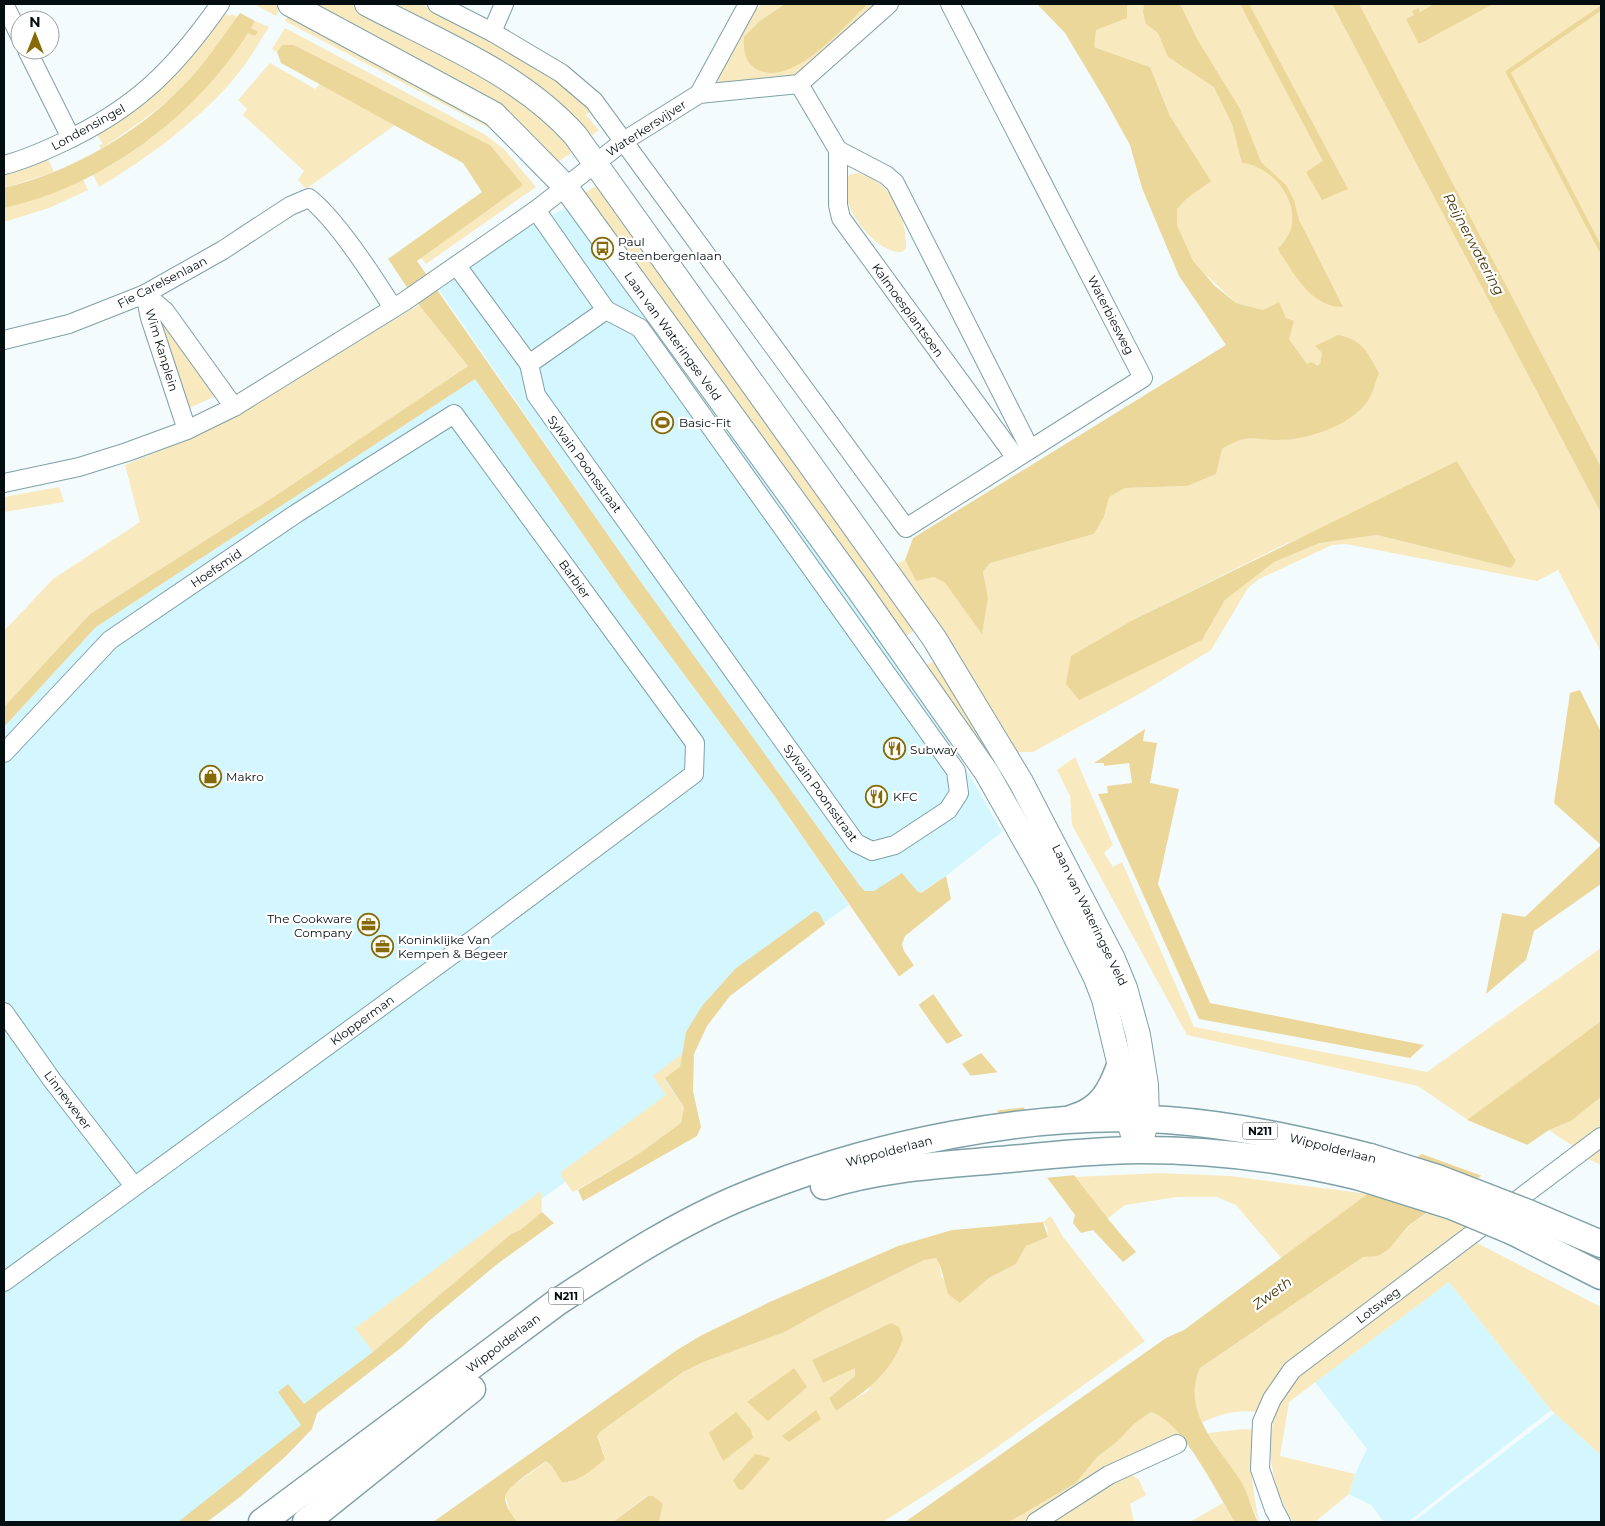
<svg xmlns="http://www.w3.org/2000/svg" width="1605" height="1526" font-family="Montserrat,sans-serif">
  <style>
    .built { fill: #d4f7ff }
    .green { fill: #f8e9be; fill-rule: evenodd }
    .water { fill: #ecd79a }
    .pier { fill: #f4fbfd }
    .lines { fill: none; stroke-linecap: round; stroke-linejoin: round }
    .stream { stroke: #ecd79a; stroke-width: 4.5 }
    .street-casing { stroke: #7fa0a7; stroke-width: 20 }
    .secondary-casing { stroke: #7fa0a7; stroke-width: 26 }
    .primary-casing { stroke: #7fa0a7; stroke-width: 29 }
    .street { stroke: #fff; stroke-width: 18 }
    .secondary { stroke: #fff; stroke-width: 24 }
    .primary { stroke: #fff; stroke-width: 26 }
    .primary-bridge-casing { stroke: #7fa0a7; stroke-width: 29; stroke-linecap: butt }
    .primary-bridge { stroke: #fff; stroke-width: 26 }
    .labels { text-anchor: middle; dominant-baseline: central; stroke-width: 4.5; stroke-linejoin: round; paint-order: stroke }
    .shield { fill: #fff; stroke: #4f5658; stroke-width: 1 }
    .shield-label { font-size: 11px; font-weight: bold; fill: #040e11 }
    .street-label { font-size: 12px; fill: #040e11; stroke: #fff }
    .poi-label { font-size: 12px; fill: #040e11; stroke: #fff; text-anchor: start }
    .water-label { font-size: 14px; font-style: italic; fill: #403200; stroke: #fff }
  </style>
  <rect width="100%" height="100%" fill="#f4fbfd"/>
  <g class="built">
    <path d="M569 207 739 441 786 511 834 574 939 722 1002 832 946 876 880 919 860 886 638 578 439 290 534 222Z"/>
    <path d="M475 379 620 588 773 794 849 905 731 989 705 1026 691 1061 687 1096 527 1209 403 1333 320 1397 278 1458 197 1522H4V727L96 627Z"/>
    <path d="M1449 1282 1551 1410 1408 1522H1384L1371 1505 1349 1494 1355 1474 1367 1449 1315 1382Z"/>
    <path d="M1555 1413 1601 1455V1522H1413Z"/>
  </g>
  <g class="green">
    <path d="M254 4H275L280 7 276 16Z"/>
    <path d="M302 4H358L527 98 576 150 556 163Z"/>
    <path d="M377 4H421L538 66 568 87 592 110 586 115 599 130 590 137 565 107 553 106Z"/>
    <path d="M763 4H785L761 20 853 18 868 4H881L802 76 724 86 719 82 717 77 751 12Z"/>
    <path d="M1071 4H1332L1601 513V652L1558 570 1537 581 1346 544 1332 545 1259 579 1248 588 1211 650 1141 693 1033 752H1010L890 567 905 560 916 581 934 577 945 583 982 633 988 598 983 572 990 563 1094 534 1104 517 1109 497 1125 488 1187 486 1222 449 1240 438 1280 440 1379 373 1316 347 1322 353 1320 364H1307L1289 339 1286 318 1277 303 1263 310 1236 303 1191 261 1172 211 1209 178 1170 116 1150 67 1094 47ZM1457 461 1516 561 1511 568 1377 535 1320 543 1274 562 1225 600 1202 640 1133 620 1283 545 1315 532Z"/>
    <path d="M1359 4H1601V467L1380 45Z"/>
    <path d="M290 11 481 112 544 173 538 176 491 129 285 21Z"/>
    <path d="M222 12 230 16 232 14 237 17C220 41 203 68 181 89 156 112 129 130 101 149L99 145 103 144 97 135 126 117 186 63Z"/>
    <path d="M255 21 269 27C261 39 254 52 246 63 213 110 149 158 99 187L93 175C153 146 213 88 248 32L255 36 251 28Z"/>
    <path d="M285 28 484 134 504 149 536 187 426 264 421 258 522 184 490 145 294 45H282L277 52 272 49Z"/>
    <path d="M270 63 315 89 320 84 395 125 306 189 298 180 304 171 243 115 247 109 238 100Z"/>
    <path d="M48 159 54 172 4 188V174Z"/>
    <path d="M858 173C892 182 906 215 906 248L902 252C874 254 832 199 850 174Z"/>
    <path d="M83 179 88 190 49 208 4 222V208L45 196Z"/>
    <path d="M601 183 921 626 903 638 581 195Z"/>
    <path d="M419 305 468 366 275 496 90 614 4 707V631L53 579 140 522 125 465 198 435Z"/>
    <path d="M160 312 218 395 185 410 154 315Z"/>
    <path d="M59 487 64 502 4 512V497Z"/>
    <path d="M941 657 1014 775 997 785 924 667Z"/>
    <path d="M1075 757 1113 845 1104 853 1113 867 1122 862 1194 1027 1427 1072 1601 948V1021L1468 1120 1418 1086 1187 1035 1072 825 1070 796 1057 770Z"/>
    <path d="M682 1054 680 1067 665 1080 684 1107 681 1123 637 1155 573 1192 561 1176V1172L666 1095 653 1076Z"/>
    <path d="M1601 1097V1129L1574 1147 1549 1130 1571 1121Z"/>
    <path d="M1601 1146V1165L1586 1158Z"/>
    <path d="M1160 1173 1230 1176 1368 1194 1282 1259 1236 1205 1217 1197H1177L1125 1205 1107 1219 1074 1177Z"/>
    <path d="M541 1191 542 1212 520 1230 511 1234 373 1352 355 1328Z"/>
    <path d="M1428 1213 1471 1227 1310 1346 1258 1412C1237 1409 1219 1414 1201 1423 1190 1406 1192 1385 1200 1368L1363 1257C1389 1255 1392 1244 1408 1227 1413 1221 1421 1218 1428 1213Z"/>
    <path d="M1051 1216 1063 1237 1145 1341 979 1460 883 1522H659L663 1504 647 1496 613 1522H517L510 1512 505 1495 512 1486 547 1461 569 1483 598 1465 604 1454 597 1436 601 1431 683 1372 701 1363 785 1332 820 1312 924 1260 936 1257 940 1265 941 1276 960 1303 989 1278 1016 1264 1026 1246 1048 1237 1047 1227 1043 1222ZM880 1328 869 1390 836 1411 829 1398 855 1376V1367L823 1383 812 1360ZM755 1455 771 1458 733 1480Z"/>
    <path d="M1477 1243 1601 1307V1455L1551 1410 1449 1282 1289 1402 1280 1456 1355 1474 1349 1494 1315 1522H1293C1268 1482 1259 1424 1291 1385 1296 1379 1303 1374 1308 1369Z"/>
    <path d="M1151 1412 1160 1415 1179 1433 1151 1447 1030 1522H1009L1076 1483 1097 1457 1118 1441 1134 1424Z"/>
    <path d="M1244 1429 1253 1430C1248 1462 1253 1491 1259 1522L1242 1484 1208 1433Z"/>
    <path d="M1132 1475 1139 1480 1146 1495 1130 1504 1134 1522H1046L1123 1476Z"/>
    <path d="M1223 1503 1235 1522H1190Z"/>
  </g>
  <g class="water">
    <path d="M785 4H868C845 25 794 87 758 70 745 64 743 50 744 37L761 20Z"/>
    <path d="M1037 4H1127V18L1096 30 1094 47 1150 67 1170 116 1211 181 1186 199 1177 209V225L1193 261 1215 286 1236 303 1263 310 1279 302 1286 318 1294 321 1289 339 1307 364 1311 362 1317 365 1320 364 1322 353 1315 346 1338 335C1363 340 1367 352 1379 373 1375 382 1373 394 1367 402 1348 427 1307 440 1277 440 1250 439 1246 434 1222 449L1216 474 1187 486 1125 488 1109 497 1104 517 1094 534 990 563 983 572 988 598 982 634 945 583 934 577 916 581 905 560 913 538 1226 345 1179 276 1142 188 1130 145 1104 98 1065 33Z"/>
    <path d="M1144 4H1180L1197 39 1240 109 1261 162 1286 185 1294 200 1299 220 1343 307C1311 307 1296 276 1280 253L1278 249C1283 243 1288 237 1291 229 1299 198 1271 166 1242 163L1232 124 1214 87 1168 57 1158 33 1146 24 1143 12Z"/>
    <path d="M1240 4H1249L1348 189 1322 200 1306 172 1323 161Z"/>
    <path d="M1332 4H1359L1601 467V513Z"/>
    <path d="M1434 4H1493L1419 44 1406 19 1414 15 1412 11 1418 8 1420 12Z"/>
    <path d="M240 13 255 21 251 28 258 32 255 36 248 33C194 118 103 186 4 208V188C69 172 134 136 181 88 204 66 221 38 240 13Z"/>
    <path d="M282 45H294L490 145 523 185 417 261 638 578 860 886 865 891H874L902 873 917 891 921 893 946 876 951 899 905 936 902 944 904 951 960 1033C990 1058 1012 1092 1035 1123 1068 1167 1100 1211 1136 1252L1123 1262 1093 1230 1081 1233 1073 1223 1075 1215 932 1024 773 794 620 588 475 379 96 627 4 727V707L90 614 275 496 468 366 419 305 388 259 482 192 463 163 281 63 277 52Z"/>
    <path d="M1457 461 1516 561 1511 568 1377 535 1320 543 1274 562 1225 600 1202 640 1079 700 1066 684 1071 656 1133 620Z"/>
    <path d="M1580 690 1601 732V884L1534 931 1526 960 1486 994 1502 913 1525 917 1601 845 1554 803 1570 693Z"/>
    <path d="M1145 729 1143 741 1157 743 1150 783 1179 789 1158 884 1210 1003 1424 1045 1410 1058 1199 1019 1098 794 1108 793 1107 786 1132 783 1129 763 1104 766V763H1094Z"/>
    <path d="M815 911 819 913 825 924 730 996 707 1026 694 1054 693 1091 701 1127 697 1136 583 1201 578 1190 637 1155 681 1123 684 1107 665 1078 680 1067 686 1032 702 1006 735 969Z"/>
    <path d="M1601 1021V1097L1571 1121 1549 1130 1409 1225 1389 1249 1378 1256 1363 1257 1200 1368C1180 1413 1220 1447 1242 1483 1249 1496 1252 1510 1258 1522H1235C1217 1493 1183 1422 1151 1412L1134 1424 1118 1441 1097 1457 1076 1483 1009 1522H905L1166 1338 1184 1330Z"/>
    <path d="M542 1212 554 1223 496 1265 429 1321 402 1347 317 1413 312 1429 286 1456 240 1497 207 1522H178L301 1425 278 1392 288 1384 304 1404 373 1352 511 1234 520 1230Z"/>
    <path d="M1043 1222 1048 1237 1026 1246 1016 1264 989 1278 960 1303 948 1294 940 1265 936 1258 924 1260 820 1312 785 1332 701 1363 683 1372 601 1431 597 1436 605 1459C594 1468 577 1484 562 1482L551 1465 546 1461C537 1468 507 1486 505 1497 505 1506 512 1515 517 1522H433L677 1350 702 1335 772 1301 898 1246 952 1230Z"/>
    <path d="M891 1323 899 1327 903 1339C890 1374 867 1391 836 1411L829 1398 855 1376V1368L823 1383 812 1360Z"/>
    <path d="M794 1368 807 1387 768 1421 747 1402Z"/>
    <path d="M816 1410 821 1419 789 1442 782 1436Z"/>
    <path d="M736 1412 751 1430 753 1438 723 1461 709 1433Z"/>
    <path d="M755 1454 771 1458 743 1490 738 1489 733 1480Z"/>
    <path d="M648 1496H653L663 1504 659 1522H613Z"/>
  </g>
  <g class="pier">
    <path d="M916 964 936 992 917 1006 897 978Z"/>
    <path d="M966 1034 983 1052 960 1065 945 1045Z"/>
    <path d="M1000 1072 1016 1092 1026 1107 994 1111 968 1076Z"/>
    <path d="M1028 1110 1076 1175 1044 1178 996 1114Z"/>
    <path d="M1465 1119 1491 1130 1530 1146 1485 1177 1419 1153Z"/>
  </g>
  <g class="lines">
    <path class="stream" d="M1601 8 1508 72 1601 250"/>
    <defs>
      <g id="street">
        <path d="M4 4 20 36"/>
        <path d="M437 4 492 32 561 73 594 101 906 528 1143 378 950 4"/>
        <path d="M492 32 504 4"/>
        <path d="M27 50 71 138"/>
        <path d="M799 84 838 150V205L841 218 1016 458"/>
        <path d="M699 94 748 4"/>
        <path d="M838 150 886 175 895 183 1030 449"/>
        <path d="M4 165C24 160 42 152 61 143 134 109 174 70 220 4"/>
        <path d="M457 266 529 364 536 395 856 843 872 851 895 845 948 810 959 793 956 771 640 328 606 310 536 210"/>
        <path d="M145 294 165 311 234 407"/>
        <path d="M145 294 150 318 187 430"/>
        <path d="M4 340 69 324 145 294 223 250 290 206 309 198C337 220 373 276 393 308"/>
        <path d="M529 364 606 310"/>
        <path d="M4 483 79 467 127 452 187 430 234 407 405 301 536 210 624 141 699 94 799 84 889 4"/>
        <path d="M4 753 110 640 297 513 454 414 695 743 694 774 471 941 4 1282"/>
        <path d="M4 1012 52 1080 134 1186"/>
        <path d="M1036 1522 1109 1475 1177 1444"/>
        <path d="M1281 1522 1274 1509 1260 1469 1262 1422 1272 1399 1292 1370 1601 1137"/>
      </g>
      <g id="secondary">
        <path d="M290 4 494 114 565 186 858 589 987 773 1047 879 1096 978 1104 999 1120 1066 1128 1119 1138 1150"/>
        <path d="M367 4C439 42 519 73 575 135L934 638 1021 782 1113 959 1125 988 1138 1035 1146 1085 1147 1119 1142 1138"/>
      </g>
      <g id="primary">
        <path d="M1073 1118C1101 1110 1111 1091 1120 1066"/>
        <path d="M824 1186C880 1168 941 1165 999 1160 1046 1156 1092 1150 1139 1150 1214 1150 1288 1159 1360 1177"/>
        <path d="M1528 1213 1601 1244"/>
        <path d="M1514 1232 1601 1276"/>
        <path d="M262 1522 556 1303C617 1263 679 1222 746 1195 871 1144 1033 1110 1167 1120 1236 1125 1303 1140 1370 1157"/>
        <path d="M306 1522 472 1389"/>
      </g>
    </defs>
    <use href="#street" class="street-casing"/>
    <use href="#secondary" class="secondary-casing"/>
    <use href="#primary" class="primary-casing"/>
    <use href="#street" class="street"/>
    <use href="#secondary" class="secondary"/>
    <use href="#primary" class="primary"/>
    <defs>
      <g id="primary-bridge">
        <path d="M1370 1157 1437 1178 1528 1213"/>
        <path d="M1360 1177 1452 1206 1514 1232"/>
      </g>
    </defs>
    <use href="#primary-bridge" class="primary-bridge-casing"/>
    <use href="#primary-bridge" class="primary-bridge"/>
  </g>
  <defs>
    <symbol id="bus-ring" viewBox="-11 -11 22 22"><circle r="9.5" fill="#fff" stroke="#856a05" stroke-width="1.5"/><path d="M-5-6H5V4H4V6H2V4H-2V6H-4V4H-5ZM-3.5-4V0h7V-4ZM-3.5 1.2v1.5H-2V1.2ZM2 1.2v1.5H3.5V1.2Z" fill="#856a05"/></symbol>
    <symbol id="stadium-ring" viewBox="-11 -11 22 22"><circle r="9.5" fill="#fff" stroke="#856a05" stroke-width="1.5"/><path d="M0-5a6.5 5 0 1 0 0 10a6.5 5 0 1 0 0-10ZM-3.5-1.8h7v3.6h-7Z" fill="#856a05"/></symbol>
    <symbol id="restaurant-ring" viewBox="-11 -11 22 22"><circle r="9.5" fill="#fff" stroke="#856a05" stroke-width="1.5"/><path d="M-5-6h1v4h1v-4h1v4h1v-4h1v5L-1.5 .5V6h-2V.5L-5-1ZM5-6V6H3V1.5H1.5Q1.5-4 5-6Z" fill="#856a05"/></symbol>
    <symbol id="shop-ring" viewBox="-11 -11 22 22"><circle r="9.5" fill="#fff" stroke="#856a05" stroke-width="1.5"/><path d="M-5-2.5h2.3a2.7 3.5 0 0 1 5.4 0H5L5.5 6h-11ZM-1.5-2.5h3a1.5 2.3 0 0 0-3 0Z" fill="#856a05"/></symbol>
    <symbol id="office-ring" viewBox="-11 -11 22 22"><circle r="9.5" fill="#fff" stroke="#856a05" stroke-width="1.5"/><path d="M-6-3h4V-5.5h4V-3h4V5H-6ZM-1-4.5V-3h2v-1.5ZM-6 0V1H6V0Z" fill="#856a05"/></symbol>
  </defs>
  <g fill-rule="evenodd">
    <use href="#bus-ring" x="590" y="236" width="25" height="25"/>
    <use href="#stadium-ring" x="650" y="410" width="25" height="25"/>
    <use href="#restaurant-ring" x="882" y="736" width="25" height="25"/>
    <use href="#shop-ring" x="198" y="764" width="25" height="25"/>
    <use href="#restaurant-ring" x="864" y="784" width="25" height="25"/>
    <use href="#office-ring" x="356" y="912" width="25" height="25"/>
    <use href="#office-ring" x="370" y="934" width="25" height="25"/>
  </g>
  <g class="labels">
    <g class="shield">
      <rect x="1242.5" y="1122.5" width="35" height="17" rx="4"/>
      <rect x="548.5" y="1287.5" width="35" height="17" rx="4"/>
    </g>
    <g class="shield-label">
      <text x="1260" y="1131">N211</text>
      <text x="566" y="1296">N211</text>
    </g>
    <g class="street-label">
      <text transform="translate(88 127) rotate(-29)">Londensingel</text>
      <text transform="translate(646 128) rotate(-33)">Waterkersvijver</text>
      <text transform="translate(162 282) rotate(-27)">Fie Carelsenlaan</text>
      <text transform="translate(908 310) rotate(54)">Kalmoesplantsoen</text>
      <text transform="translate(1111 315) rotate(63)">Waterbiesweg</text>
      <text transform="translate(673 336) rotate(54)">Laan van Wateringse Veld</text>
      <text transform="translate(162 350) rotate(73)">Wim Kanplein</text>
      <text transform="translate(585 464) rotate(54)">Sylvain Poonsstraat</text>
      <text transform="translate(216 568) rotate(-34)">Hoefsmid</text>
      <text transform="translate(575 579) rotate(54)">Barbier</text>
      <text transform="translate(821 793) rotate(54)">Sylvain Poonsstraat</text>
      <text transform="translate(1090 915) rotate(64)">Laan van Wateringse Veld</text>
      <text transform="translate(362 1020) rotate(-36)">Klopperman</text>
      <text transform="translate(68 1100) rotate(53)">Linnewever</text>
      <text transform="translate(1333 1148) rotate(14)">Wippolderlaan</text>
      <text transform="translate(889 1151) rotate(-15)">Wippolderlaan</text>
      <text transform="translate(1378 1305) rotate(-37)">Lotsweg</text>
      <text transform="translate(503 1343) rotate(-37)">Wippolderlaan</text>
    </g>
    <g class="poi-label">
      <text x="618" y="241">Paul<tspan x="618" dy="14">Steenbergenlaan</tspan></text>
      <text x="679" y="422">Basic-Fit</text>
      <text x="910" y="749">Subway</text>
      <text x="226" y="776">Makro</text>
      <text x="893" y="796">KFC</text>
      <text x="352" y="918" text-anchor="end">The Cookware<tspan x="352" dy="14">Company</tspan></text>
      <text x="398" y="939">Koninklijke Van<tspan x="398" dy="14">Kempen &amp; Begeer</tspan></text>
    </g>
    <g class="water-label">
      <text transform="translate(1474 244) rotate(62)">Reijnerwatering</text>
      <text transform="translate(1272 1293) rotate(-36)">Zweth</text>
    </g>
  </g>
  <rect width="1605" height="1526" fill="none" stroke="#040e11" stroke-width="10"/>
  <g transform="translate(35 35)"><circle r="24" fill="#ffffff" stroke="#9b9fa0"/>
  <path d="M0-4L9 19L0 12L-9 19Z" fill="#856a05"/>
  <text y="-8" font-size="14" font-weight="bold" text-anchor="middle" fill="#040e11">N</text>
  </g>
</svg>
